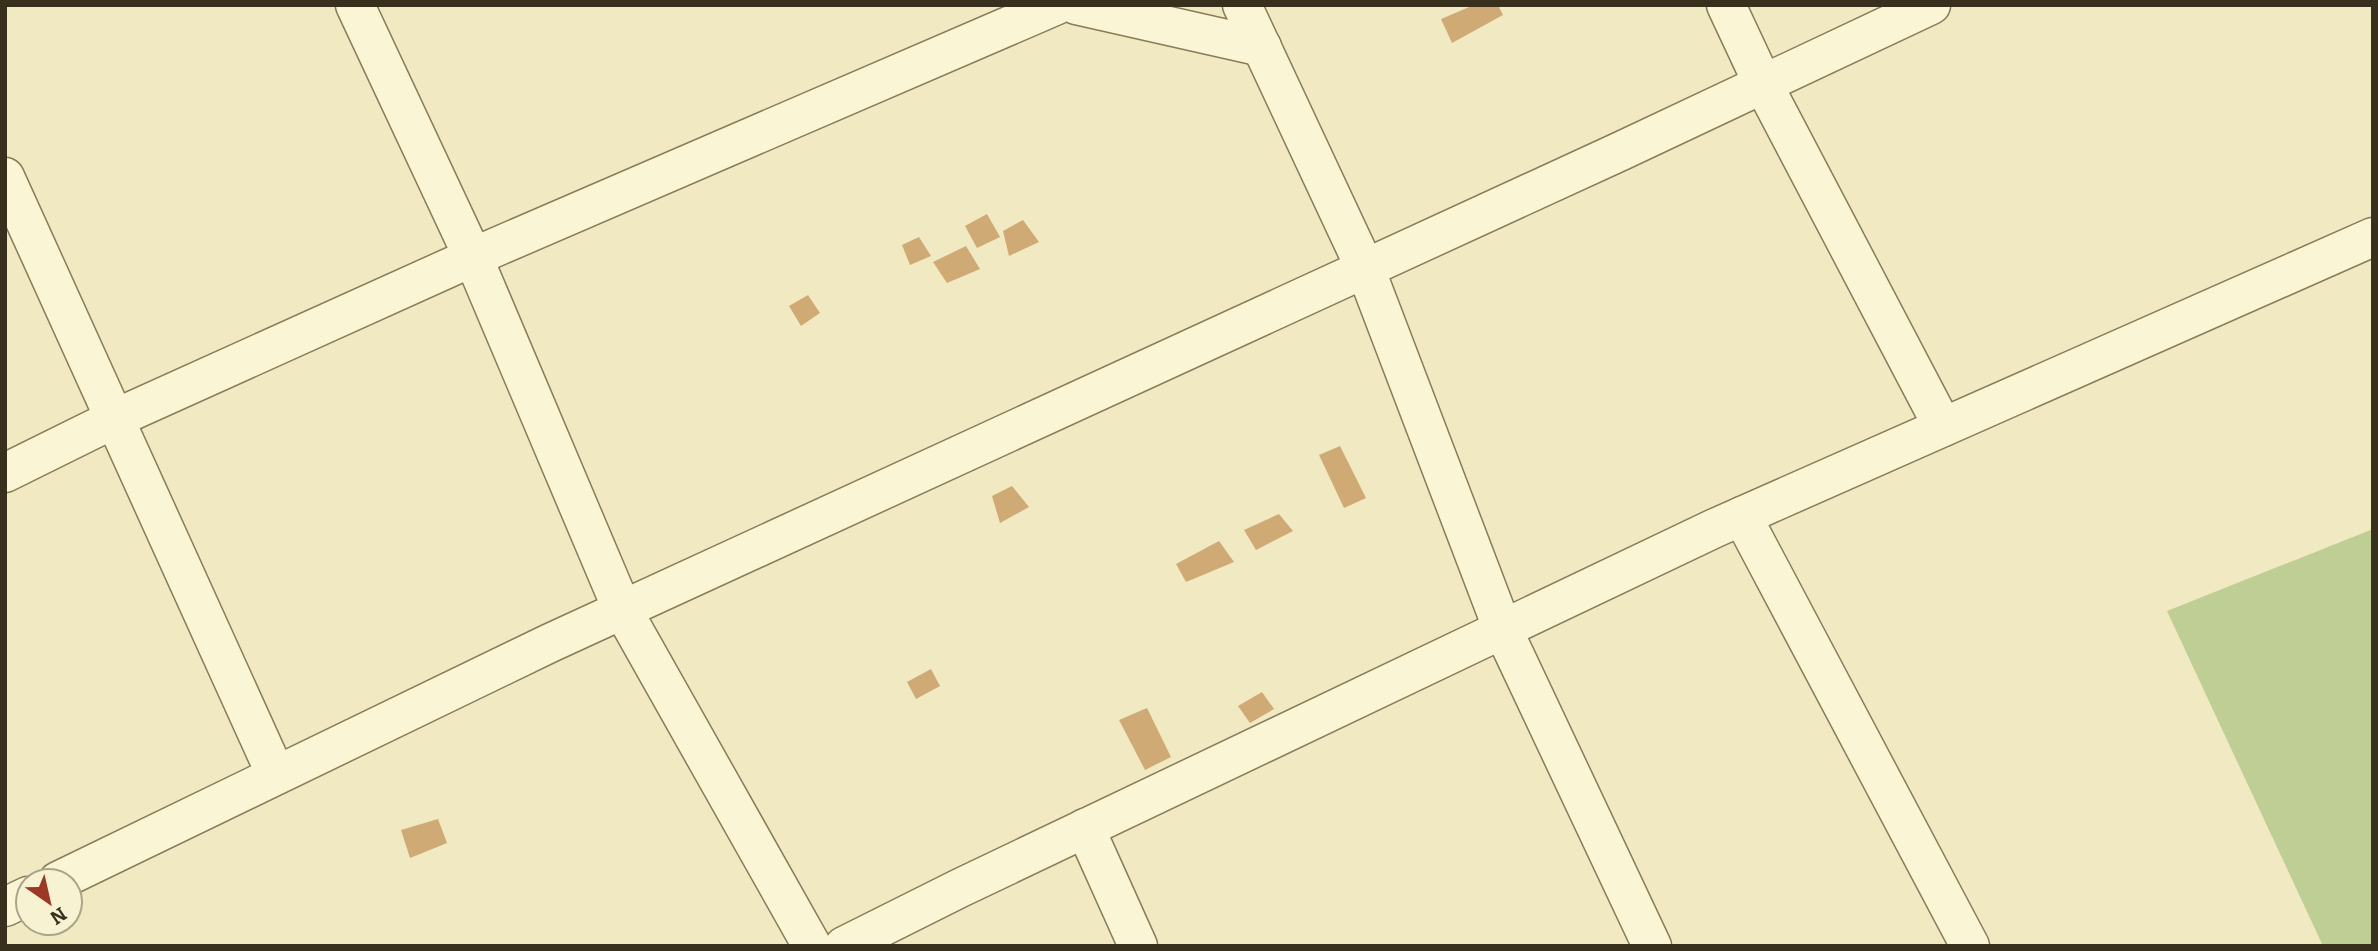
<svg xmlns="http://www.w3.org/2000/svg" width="2378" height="951" font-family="Bitter,serif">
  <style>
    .green { fill: #bece95 }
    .building { fill: #d0aa75 }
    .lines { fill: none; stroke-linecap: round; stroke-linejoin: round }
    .street-casing { stroke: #8a7b58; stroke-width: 41 }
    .street { stroke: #faf5d5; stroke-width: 38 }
  </style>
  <rect width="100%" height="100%" fill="#f0e9c1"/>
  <path class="green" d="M2373 529V946H2323L2167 611Z"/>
  <g class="building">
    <path d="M1474 5H1498L1503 15 1452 43 1441 19Z"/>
    <path d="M987 214 1000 237 977 248 965 226Z"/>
    <path d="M1023 220 1039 242 1009 256 1003 231Z"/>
    <path d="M919 237 931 256 910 265 902 245Z"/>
    <path d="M966 246 980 269 947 283 933 262Z"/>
    <path d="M808 295 820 313 801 326 789 306Z"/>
    <path d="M1340 446 1366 498 1344 508 1319 455Z"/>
    <path d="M1012 486 1029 507 1000 523 992 496Z"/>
    <path d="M1279 514 1293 531 1256 550 1244 530Z"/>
    <path d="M1219 541 1234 562 1186 582 1176 564Z"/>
    <path d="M931 669 940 686 916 699 907 682Z"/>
    <path d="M1262 692 1274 709 1250 723 1238 706Z"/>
    <path d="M1147 708 1171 757 1145 770 1119 720Z"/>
    <path d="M438 819 447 843 410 858 401 830Z"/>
  </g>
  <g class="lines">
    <defs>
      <g id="street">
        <path d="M355 5 473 257 622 609 812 946"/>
        <path d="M1076 5 1262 47"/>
        <path d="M1242 5 1365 268 1503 630 1652 946"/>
        <path d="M1726 5 1763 84 1943 427"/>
        <path d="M5 177 276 775"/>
        <path d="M5 473 114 419 473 257 1057 5"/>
        <path d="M1742 516 1970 946"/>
        <path d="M1085 828 1138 946"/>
        <path d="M58 881 550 643 1621 151 1931 5"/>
        <path d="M5 907 28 896"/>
        <path d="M844 946 960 888 1715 528 2373 237"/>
      </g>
    </defs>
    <use href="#street" class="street-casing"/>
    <use href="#street" class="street"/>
  </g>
  <rect width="2378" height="951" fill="none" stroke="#392f1d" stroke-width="14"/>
  <g transform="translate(49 902) rotate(146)"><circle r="33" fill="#f7f2d1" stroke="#aba489" stroke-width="2"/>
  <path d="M0-5L12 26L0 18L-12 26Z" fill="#9c3825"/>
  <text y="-10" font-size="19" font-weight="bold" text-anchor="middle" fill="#392f1d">N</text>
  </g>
</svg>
